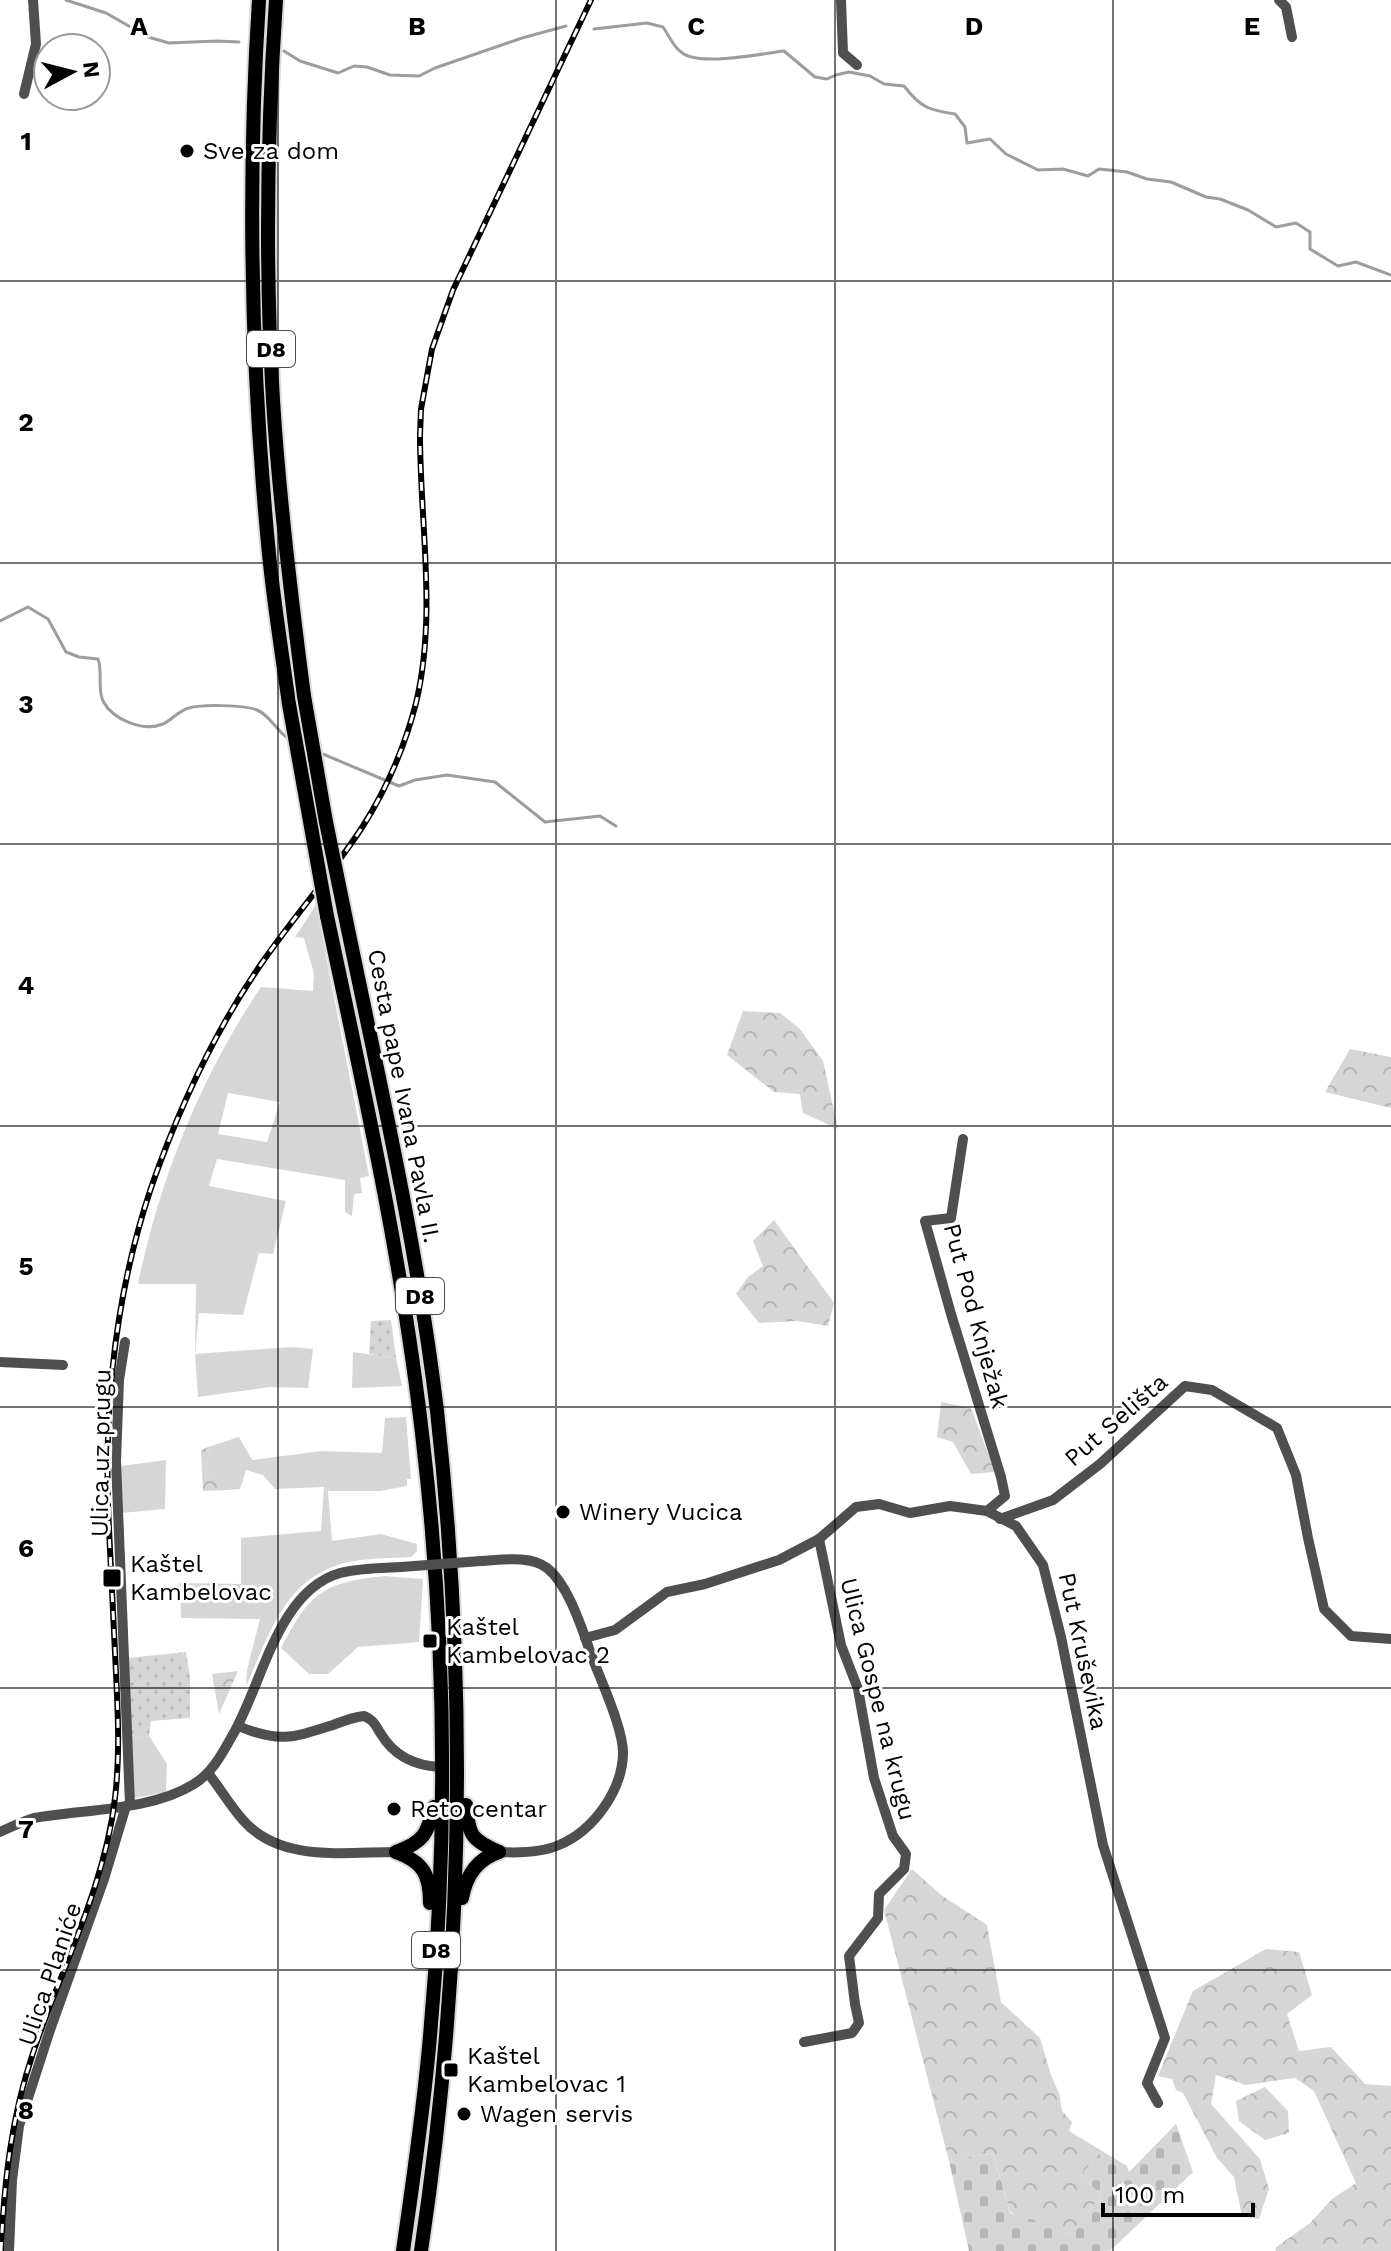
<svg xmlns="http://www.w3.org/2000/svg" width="1391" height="2251" font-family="'Work Sans',sans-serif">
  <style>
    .grass { fill: #d6d6d6; fill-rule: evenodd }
    .forest { fill: url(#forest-crowns) }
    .cemetery { fill: url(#cemetery-stones) }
    .garden { fill: url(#garden-dots) }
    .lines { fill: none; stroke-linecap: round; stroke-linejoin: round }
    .stream { stroke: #9d9d9d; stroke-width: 3 }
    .major-casing { stroke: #dbdbdb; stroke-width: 18 }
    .minor { stroke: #4f4f4f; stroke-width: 10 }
    .major { stroke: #000; stroke-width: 14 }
    .rail-casing { stroke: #000; stroke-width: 6 }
    .rail { stroke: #fff; stroke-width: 3; stroke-dasharray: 9; stroke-linecap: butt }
    .major-bridge-casing { stroke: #dbdbdb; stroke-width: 18; stroke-linecap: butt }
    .minor-bridge { stroke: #4f4f4f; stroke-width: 10 }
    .major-bridge { stroke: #000; stroke-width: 14 }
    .grid { fill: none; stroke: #000; stroke-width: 2; stroke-opacity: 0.55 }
    .poi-dot { fill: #000; stroke: #fff; stroke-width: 3 }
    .labels { text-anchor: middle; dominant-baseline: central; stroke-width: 6; stroke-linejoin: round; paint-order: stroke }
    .shield { fill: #fff; stroke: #4c4c4c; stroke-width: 2 }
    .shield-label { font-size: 22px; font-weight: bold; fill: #000 }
    .poi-label { font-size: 24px; fill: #000; stroke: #fff; text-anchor: start }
    .street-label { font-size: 24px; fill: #000; stroke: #fff }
    .grid-label { font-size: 26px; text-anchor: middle; font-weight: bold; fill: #000; stroke: #fff; stroke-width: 6; stroke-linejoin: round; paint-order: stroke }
  </style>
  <defs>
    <pattern id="forest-crowns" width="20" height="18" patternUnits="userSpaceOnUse" patternTransform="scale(2)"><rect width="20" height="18" fill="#d6d6d6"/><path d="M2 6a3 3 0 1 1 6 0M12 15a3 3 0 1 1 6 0" fill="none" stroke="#b6b6b6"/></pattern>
    <pattern id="cemetery-stones" width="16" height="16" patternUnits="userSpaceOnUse" patternTransform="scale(2)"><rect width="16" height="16" fill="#d6d6d6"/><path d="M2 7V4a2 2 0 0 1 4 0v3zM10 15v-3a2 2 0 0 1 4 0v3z" fill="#b6b6b6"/></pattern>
    <pattern id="garden-dots" width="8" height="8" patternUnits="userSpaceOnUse" patternTransform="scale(2)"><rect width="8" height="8" fill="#d6d6d6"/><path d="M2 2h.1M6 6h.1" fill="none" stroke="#b6b6b6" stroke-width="1.8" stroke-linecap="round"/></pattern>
  </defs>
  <rect width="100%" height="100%" fill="#fff"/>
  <g class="grass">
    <path d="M316 905 369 1176 360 1178 362 1193 354 1194 352 1216 345 1212V1180L217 1159 209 1186 286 1201 273 1254 259 1253 243 1315 199 1313 195 1354 292 1347 313 1349 308 1388 271 1387 198 1397 195 1354 196 1284H138C160 1178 200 1078 261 987L313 991 314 974 304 938 295 937ZM228 1093 280 1102 267 1142 218 1134Z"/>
    <path d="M353 1352 396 1358 402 1386 352 1388Z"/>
    <path d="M406 1417 411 1479H407V1486L380 1491H328L332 1541 381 1534 417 1544V1551L411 1557C385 1559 355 1557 330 1568 281 1588 267 1641 246 1686L247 1670 260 1619 181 1618 180 1583 241 1584V1538L321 1531 324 1487 275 1489 263 1475 246 1470 240 1489 229 1490 234 1483 205 1470 211 1446 239 1437 252 1460 322 1451 382 1453 385 1418Z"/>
    <path d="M166 1460 165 1509 121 1513 120 1466Z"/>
    <path d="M384 1576 423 1579 419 1642 358 1647 328 1674H309L281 1648C310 1593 321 1583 384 1576Z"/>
    <path d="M149 1736 167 1764 166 1792 135 1798 134 1796 131 1739Z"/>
  </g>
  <g class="forest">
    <path d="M743 1011 780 1013 800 1029 823 1061 838 1129 803 1113 800 1094 774 1092 727 1055Z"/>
    <path d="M1350 1049 1391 1057V1108L1325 1092Z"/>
    <path d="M774 1220 834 1303 828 1326 797 1321 759 1323 736 1294 748 1277 763 1266 753 1241Z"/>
    <path d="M941 1402 971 1408 995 1472 971 1474 953 1442 937 1437Z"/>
    <path d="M211 1446 205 1470 235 1483 229 1490 203 1491 201 1450Z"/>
    <path d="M238 1671 219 1714 212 1674Z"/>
    <path d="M912 1869 941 1895 987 1925 1001 2002 1040 2038 1051 2075 1059 2093 1062 2111 1072 2122 1069 2131 1102 2151 1081 2175 1102 2196 1069 2234 1026 2221 1010 2212 993 2153 949 2161 884 1910Z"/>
    <path d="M1266 1949 1299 1952 1312 1995 1287 2014 1299 2051 1331 2047 1365 2084 1391 2086V2251H1276L1275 2248 1310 2223 1332 2199 1356 2183 1314 2091 1295 2078 1246 2085 1216 2075 1211 2104 1260 2159 1269 2189 1259 2219 1242 2216 1234 2177 1217 2158 1183 2093 1176 2090 1172 2079 1158 2076 1193 1991Z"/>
    <path d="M1265 2087 1288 2111 1289 2133 1265 2140 1239 2121 1236 2101Z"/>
  </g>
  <path class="cemetery" d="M1176 2124 1193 2172 1110 2251H969L949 2161 993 2153 1010 2213 1069 2234 1102 2196 1081 2175 1102 2151 1127 2166 1129 2172Z"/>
  <g class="garden">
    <path d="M391 1320 396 1358 369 1354 371 1321Z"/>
    <path d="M186 1652 190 1677V1718L151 1721 149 1736 131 1739 128 1658Z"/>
  </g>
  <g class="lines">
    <g class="stream">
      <path d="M66 0 106 13 148 37 169 43 217 41 239 42"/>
      <path d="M594 29 647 23 663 27C670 37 675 51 688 56 710 64 760 54 784 51L815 77 827 79 836 75 849 72 870 76 884 84 904 86C921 108 929 110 955 114L965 127 967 143 990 139 1006 154 1038 170 1063 169 1088 176 1099 169 1127 172 1147 179 1171 182 1206 197 1220 199 1248 210 1276 227 1296 223 1310 232V249L1338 266 1356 262 1391 275"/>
      <path d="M284 51 300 61 338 73 354 66 367 67 390 75 419 76 435 68 522 38 566 26"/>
      <path d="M0 621 28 607 48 619 66 652 79 657 98 659C103 672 97 688 103 701 113 720 143 732 163 724 172 720 179 710 189 708 202 704 245 705 257 710 270 715 277 732 289 739"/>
      <path d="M318 752 399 786 415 780 447 775 495 782 545 822 600 816 616 826"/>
    </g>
    <defs>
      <g id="major">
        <path d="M259 0C247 185 251 369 269 554 274 604 282 654 289 704"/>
        <path d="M276 0C267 133 265 267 273 400 279 499 291 597 304 696"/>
        <path d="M344 910C378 1076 417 1243 437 1411 468 1691 463 1972 421 2251"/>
        <path d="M327 916C364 1090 403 1264 423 1442 446 1638 448 1839 430 2036 424 2108 413 2180 403 2251"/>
        <path d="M466 1805C469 1835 470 1839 499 1852"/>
        <path d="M396 1852C423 1862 430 1874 430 1903"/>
        <path d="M396 1852C424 1842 427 1834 434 1807"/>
        <path d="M462 1898C466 1876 477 1859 499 1852"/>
      </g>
    </defs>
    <use href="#major" class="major-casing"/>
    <g class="minor">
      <path d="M841 0 843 53 857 65"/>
      <path d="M1279 0 1286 7 1292 37"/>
      <path d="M24 94 36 44 33 0"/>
      <path d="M963 1139 951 1218 925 1221 951 1314 1001 1477 1005 1496 987 1511"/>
      <path d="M125 1342 119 1380 116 1461 130 1804"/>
      <path d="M0 1362 63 1365"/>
      <path d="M1000 1519 1053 1500 1100 1464 1185 1386 1212 1390 1277 1428 1296 1475 1308 1538 1324 1609 1351 1636 1391 1639"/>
      <path d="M481 1561C502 1560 530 1555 547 1568 568 1584 582 1629 591 1654 600 1679 624 1730 623 1754 622 1791 593 1831 559 1845 541 1853 518 1853 499 1852"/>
      <path d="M585 1638 615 1630 667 1592 705 1584 779 1560 819 1539 856 1507 879 1504 910 1513 950 1506 987 1511 1016 1526 1043 1565 1061 1637 1103 1845 1165 2038 1147 2083 1158 2103"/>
      <path d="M238 1726C279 1743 292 1738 333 1725 343 1721 353 1717 364 1716 374 1720 375 1725 381 1734 394 1756 416 1766 441 1767"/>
      <path d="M208 1773C220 1788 229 1804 242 1819 279 1863 344 1852 396 1852"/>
      <path d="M0 1832C11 1827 23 1821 34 1818 84 1809 151 1811 194 1784 212 1773 222 1754 232 1736 262 1686 277 1591 340 1573 359 1568 381 1568 401 1567"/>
      <path d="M804 2042 852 2033 859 2023 855 2004 849 1956 878 1918 879 1894 904 1869 906 1854 893 1836 874 1778 858 1689 841 1645 819 1539"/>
      <path d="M9 2251 12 2180 19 2126 50 2030 104 1879 126 1806"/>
    </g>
    <use href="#major" class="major"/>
    <defs>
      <path id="rail" d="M1 2251C4 2183 11 2118 33 2053 61 1969 105 1886 115 1798 120 1756 118 1714 116 1673 114 1625 111 1577 109 1529 103 1414 114 1298 151 1188 177 1113 211 1039 255 973 289 922 330 877 363 826 387 788 405 746 416 703 437 616 420 524 420 435L421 409 432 349 453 290 591 0"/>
    </defs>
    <use href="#rail" class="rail-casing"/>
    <use href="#rail" class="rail"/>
    <defs>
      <g id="major-bridge">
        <path d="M304 696 326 822 344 910"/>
        <path d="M289 704 327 916"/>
      </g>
    </defs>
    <use href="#major-bridge" class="major-bridge-casing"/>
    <path class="minor-bridge" d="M401 1567 481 1561"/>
    <use href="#major-bridge" class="major-bridge"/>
  </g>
  <path class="grid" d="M278 0V2251M556 0V2251M835 0V2251M1113 0V2251M0 281H1391M0 563H1391M0 844H1391M0 1126H1391M0 1407H1391M0 1688H1391M0 1970H1391"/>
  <g class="poi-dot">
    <circle cx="187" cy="151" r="8"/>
    <circle cx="563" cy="1512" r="8"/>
    <rect x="102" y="1568" width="20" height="20" rx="4"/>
    <rect x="422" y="1633" width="16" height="16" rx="4"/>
    <circle cx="394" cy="1809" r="8"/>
    <rect x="443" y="2062" width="16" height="16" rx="4"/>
    <circle cx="464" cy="2114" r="8"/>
  </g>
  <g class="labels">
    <g class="shield">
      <rect x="247" y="331" width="48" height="36" rx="6"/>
      <rect x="396" y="1278" width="48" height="36" rx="6"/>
      <rect x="412" y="1932" width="48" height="36" rx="6"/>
    </g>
    <g class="shield-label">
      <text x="271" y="349">D8</text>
      <text x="420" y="1296">D8</text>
      <text x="436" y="1950">D8</text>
    </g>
    <g class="poi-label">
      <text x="203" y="151">Sve za dom</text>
      <text x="579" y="1512">Winery Vucica</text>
      <text x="130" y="1564">Kaštel<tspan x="130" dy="28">Kambelovac</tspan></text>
      <text x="446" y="1627">Kaštel<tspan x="446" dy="28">Kambelovac 2</tspan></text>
      <text x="410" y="1809">Reto centar</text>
      <text x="467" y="2056">Kaštel<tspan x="467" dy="28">Kambelovac 1</tspan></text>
      <text x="480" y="2114">Wagen servis</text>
    </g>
    <g class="street-label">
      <text transform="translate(404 1096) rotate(79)">Cesta pape Ivana Pavla II.</text>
      <text transform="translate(976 1316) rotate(75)">Put Pod Knježak</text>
      <text transform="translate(1116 1420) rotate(-41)">Put Selišta</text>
      <text transform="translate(101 1453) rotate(-89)">Ulica uz prugu</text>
      <text transform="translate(1083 1651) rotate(78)">Put Kruševika</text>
      <text transform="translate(878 1699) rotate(76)">Ulica Gospe na krugu</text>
      <text transform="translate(50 1974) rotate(-71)">Ulica Planiće</text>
    </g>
  </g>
  <g class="grid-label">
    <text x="139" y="35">A</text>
    <text x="417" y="35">B</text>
    <text x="696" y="35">C</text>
    <text x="974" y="35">D</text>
    <text x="1252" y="35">E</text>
    <text x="26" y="150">1</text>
    <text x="26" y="431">2</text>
    <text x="26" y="713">3</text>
    <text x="26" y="994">4</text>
    <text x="26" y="1275">5</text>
    <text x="26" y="1557">6</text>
    <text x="26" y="1838">7</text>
    <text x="26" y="2119">8</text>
  </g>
  <g transform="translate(72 72) rotate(83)"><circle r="38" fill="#ffffff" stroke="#999999" stroke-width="2"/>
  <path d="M0-6L14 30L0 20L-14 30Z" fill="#000000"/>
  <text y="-12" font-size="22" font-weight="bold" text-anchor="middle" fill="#000000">N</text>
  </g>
  <path d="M1103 2203v12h150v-12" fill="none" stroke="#000000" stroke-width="4"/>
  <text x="1115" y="2203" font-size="24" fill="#000000" stroke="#ffffff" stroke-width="6" paint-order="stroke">100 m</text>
</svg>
